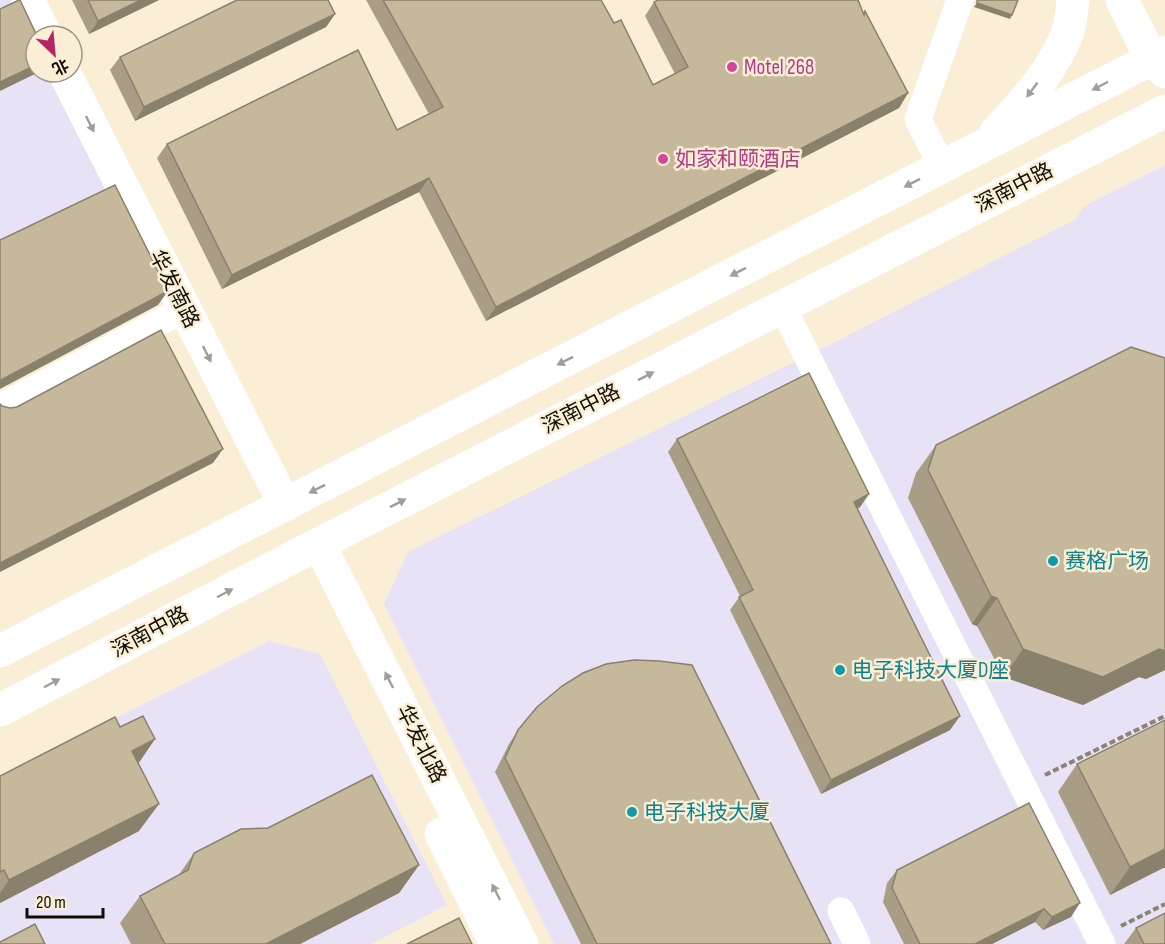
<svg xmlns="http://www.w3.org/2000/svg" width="1165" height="944" font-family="'Sofia Sans Condensed','Noto Sans SC',sans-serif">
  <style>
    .commercial { fill: #e8e2f7 }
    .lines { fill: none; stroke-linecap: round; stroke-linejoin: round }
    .path { stroke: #8b8373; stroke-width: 4; stroke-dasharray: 6 3; stroke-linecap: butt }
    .minor { stroke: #fff; stroke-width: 27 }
    .major { stroke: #fff; stroke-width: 33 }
    .wall { fill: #a99e85 }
    .shaded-wall { fill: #8a816c }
    .building { fill: #c5b89b; stroke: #8a816c; stroke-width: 1.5 }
    .oneway { fill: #a09e9b }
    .hotel-dot { fill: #d1479c; stroke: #faefd6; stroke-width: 2 }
    .culture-dot { fill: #0f9aa8; stroke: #faefd6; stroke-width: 2 }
    .labels { text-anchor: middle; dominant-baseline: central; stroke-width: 5; stroke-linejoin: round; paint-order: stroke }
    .hotel-label { font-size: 21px; fill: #b23c85; stroke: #faefd6; text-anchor: start }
    .street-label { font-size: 21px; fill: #110d06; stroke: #faefd6 }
    .culture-label { font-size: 21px; fill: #0d838f; stroke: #faefd6; text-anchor: start }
  </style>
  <rect width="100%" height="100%" fill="#faefd6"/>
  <g class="commercial">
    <path d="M0 0H16L36 72H52L144 255 0 328Z"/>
    <path d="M1165 165V944H554L384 604 408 552 831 344 1074 220 1085 206Z"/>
    <path d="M269 641 320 654 447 905 371 944H0V776Z"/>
  </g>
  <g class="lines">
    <g class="path">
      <path d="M1045 775 1165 716"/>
      <path d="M1121 926 1165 904"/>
    </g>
    <g class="minor">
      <path d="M942 167 918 119 960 0"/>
      <path d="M782 306 1102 944"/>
      <path d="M0 407 184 309"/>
      <path d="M841 911 857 944"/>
    </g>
    <g class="major">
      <path d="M28 0 46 36"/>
      <path d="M1122 0 1151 58 1165 72"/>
      <path d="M64 72 285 505"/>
      <path d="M996 132C1024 102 1056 68 1069 28 1071 19 1072 9 1073 0"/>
      <path d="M319 544 522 944"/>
      <path d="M0 651 1165 52"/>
      <path d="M0 710 301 553 1165 111"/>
      <path d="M441 834 496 944"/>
    </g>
  </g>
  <g class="wall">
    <path d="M72 0H159L89 34Z"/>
    <path d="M366 0H601L614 23 653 85 675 74 645 16 654 2 863 14 865 11 908 93 899 108 486 321 419 192 222 289 157 158 167 144 397 130 429 114Z"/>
    <path d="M335 14 326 27 135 121 110 70 120 57Z"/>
    <path d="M1165 358V670L1146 679 1139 677 1083 705 1004 677 977 626 972 624 908 498 916 473 936 445Z"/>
    <path d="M677 439 869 494 860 507 857 509 960 716 950 730 821 794 730 610 740 596 668 452Z"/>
    <path d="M1165 720V868H1163L1110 895 1058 792 1077 764Z"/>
    <path d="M120 727 155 739 138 763 139 831 0 903V776Z"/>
    <path d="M518 730 831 944H581L495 772 509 744Z"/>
    <path d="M194 853 419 865 399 893 300 944H131L120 923 140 896 178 876Z"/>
    <path d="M897 870 1071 917 1043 930 1035 922 992 944H904L883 902 887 883Z"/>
    <path d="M1136 928 1165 944H1124Z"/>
  </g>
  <g class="shaded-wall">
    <path d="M141 0H159L89 34 98 21Z"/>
    <path d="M977 3 1012 15 1010 19 974 7Z"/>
    <path d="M335 14 326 27 135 121 144 107Z"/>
    <path d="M36 65V72H39L0 91V82Z"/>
    <path d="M908 93 899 108 486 321 496 307Z"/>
    <path d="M429 178 419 192 222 289 232 275Z"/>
    <path d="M168 291 158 305 0 389V381L3 379Z"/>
    <path d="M223 449 213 463 0 572V563Z"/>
    <path d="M869 494 860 507 844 515 854 502Z"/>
    <path d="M991 596 997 598 977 626 972 624Z"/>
    <path d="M1023 649H1159L1165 651V670L1146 679 1139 677 1083 705 1004 677Z"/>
    <path d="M960 716 950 730 821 794 831 780Z"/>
    <path d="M155 739 136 767 132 751Z"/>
    <path d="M159 804 139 831 0 903V893L9 880Z"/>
    <path d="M1165 849V868H1163L1110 895 1130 867Z"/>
    <path d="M419 865 399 893 300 944H266Z"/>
    <path d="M1080 903 1071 917 1043 930 1052 917Z"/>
    <path d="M1044 909 1035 922 992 944H975Z"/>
  </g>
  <g class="building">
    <path d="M19 0H20L37 36H36V65L0 82V9Z"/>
    <path d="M88 0H141L98 21Z"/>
    <path d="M237 0H328L335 14 144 107 120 57Z"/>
    <path d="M383 0H601L614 23 621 20 653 85 688 67 654 2 658 0H858L864 15 865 11 908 93 496 307 429 178 232 275 167 144 358 50 397 130 443 107Z"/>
    <path d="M977 0H1018L1012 15 977 3Z"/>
    <path d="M115 185 168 291 3 379 0 381V240Z"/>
    <path d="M161 330 223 449 0 563V404L2 406 10 408 17 407Z"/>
    <path d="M1131 347 1165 358V651L1159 649 1103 677 1023 649 997 598 991 596 928 470 936 445Z"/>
    <path d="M809 373 869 494 854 502 960 716 831 780 739 597 753 590 677 439Z"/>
    <path d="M634 660 659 661 692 665 831 944H597L505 758 518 730 537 707 562 686 583 673 606 664Z"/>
    <path d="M143 716 155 739 132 751 159 804 9 880 4 870 0 872V776L115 717 120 727Z"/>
    <path d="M1165 720V849L1130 867 1077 764Z"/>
    <path d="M372 775 419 865 266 944H165L140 896 188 870 194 853 241 829 268 828Z"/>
    <path d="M1029 803 1080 903 1052 917 1044 909 975 944H920L892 888 897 870Z"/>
    <path d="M1165 913V944H1144L1136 928Z"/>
    <path d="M459 918 472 944H407Z"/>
    <path d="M35 924 45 944H0V942Z"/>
  </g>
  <defs><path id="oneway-solid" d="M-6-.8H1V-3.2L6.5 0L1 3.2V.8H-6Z" transform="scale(1.5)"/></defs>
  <g class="oneway">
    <use href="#oneway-solid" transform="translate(1100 86) rotate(152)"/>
    <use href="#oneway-solid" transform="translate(1032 90) rotate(127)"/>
    <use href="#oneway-solid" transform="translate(90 124) rotate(63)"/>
    <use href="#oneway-solid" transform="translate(912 183) rotate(153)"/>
    <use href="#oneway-solid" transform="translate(738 272) rotate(153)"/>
    <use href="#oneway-solid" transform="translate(207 354) rotate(63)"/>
    <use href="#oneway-solid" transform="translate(565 361) rotate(153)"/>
    <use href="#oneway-solid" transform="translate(646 376) rotate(-27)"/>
    <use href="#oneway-solid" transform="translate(317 489) rotate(153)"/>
    <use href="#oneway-solid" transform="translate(398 503) rotate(-27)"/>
    <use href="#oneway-solid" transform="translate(225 593) rotate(-28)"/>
    <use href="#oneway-solid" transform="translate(389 680) rotate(-117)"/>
    <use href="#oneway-solid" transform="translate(52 683) rotate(-28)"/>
    <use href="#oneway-solid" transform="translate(496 892) rotate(-117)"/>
  </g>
  <g class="hotel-dot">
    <circle cx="732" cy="67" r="6"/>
    <circle cx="663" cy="159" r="6"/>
  </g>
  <g class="culture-dot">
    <circle cx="1053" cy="561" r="6"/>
    <circle cx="840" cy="670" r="6"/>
    <circle cx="632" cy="812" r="6"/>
  </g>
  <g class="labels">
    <g class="hotel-label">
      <text x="744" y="67">Motel 268</text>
      <text x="675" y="159">如家和颐酒店</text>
    </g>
    <g class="street-label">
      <text transform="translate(1014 188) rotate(-27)">深南中路</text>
      <text transform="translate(174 289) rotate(63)">华发南路</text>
      <text transform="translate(581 409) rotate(-27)">深南中路</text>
      <text transform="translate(150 632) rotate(-28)">深南中路</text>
      <text transform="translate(421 744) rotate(63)">华发北路</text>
    </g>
    <g class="culture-label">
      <text x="1065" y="561">赛格广场</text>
      <text x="852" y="670">电子科技大厦D座</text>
      <text x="644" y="812">电子科技大厦</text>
    </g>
  </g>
  <g transform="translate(54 54) rotate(154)"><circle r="28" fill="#faefd6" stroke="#9d9583" stroke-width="1.5"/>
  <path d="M0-4.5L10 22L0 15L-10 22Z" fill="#b22763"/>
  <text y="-9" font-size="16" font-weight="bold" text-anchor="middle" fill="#110d06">北</text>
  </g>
  <path d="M27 908v9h76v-9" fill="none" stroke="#110d06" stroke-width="3"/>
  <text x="36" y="908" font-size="18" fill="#110d06" stroke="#faefd6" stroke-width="4.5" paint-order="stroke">20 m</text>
</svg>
